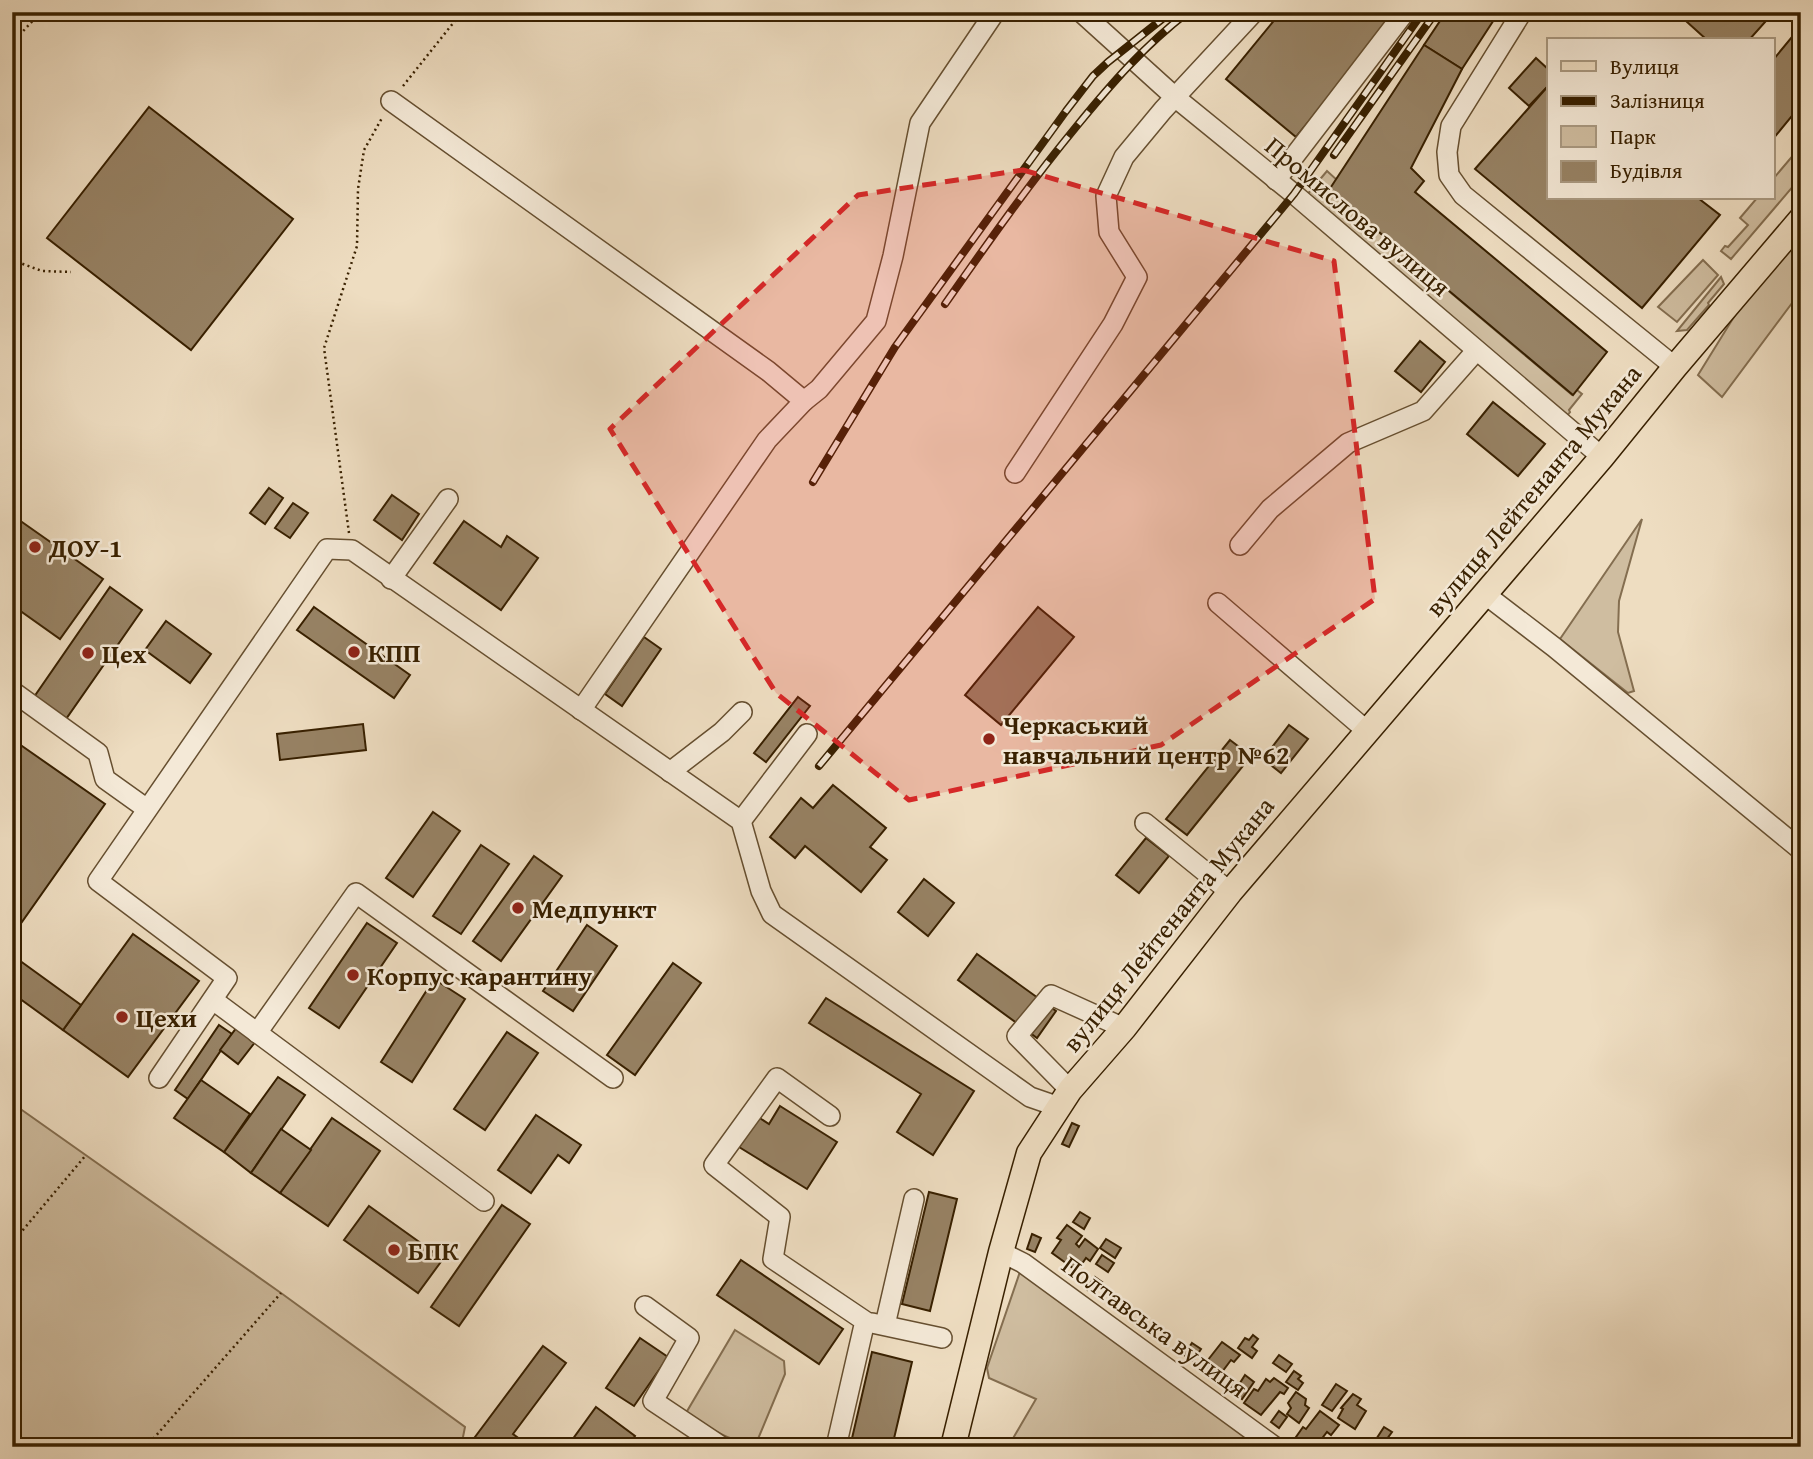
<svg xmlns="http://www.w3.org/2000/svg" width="1813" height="1459" font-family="'Gentium Book Plus',serif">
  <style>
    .green { fill: #cfbda0; stroke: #846e50; stroke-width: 2 }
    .building { fill: #978264; stroke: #382000; stroke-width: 2 }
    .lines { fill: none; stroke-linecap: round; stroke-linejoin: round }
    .minor-casing { stroke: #664f30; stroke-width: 22 }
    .major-casing { stroke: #382000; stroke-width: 27 }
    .path { stroke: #382000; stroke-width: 2.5; stroke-dasharray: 2 3.5; stroke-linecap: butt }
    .minor { stroke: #f4e9d7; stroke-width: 19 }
    .major { stroke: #eeddc1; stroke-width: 24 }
    .rail-casing { stroke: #382000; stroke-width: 8 }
    .rail { stroke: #f4e9d7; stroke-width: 5; stroke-dasharray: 16; stroke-linecap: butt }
    .marked { fill: #d62828; fill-opacity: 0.2; stroke: #d62828; stroke-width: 5; stroke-dasharray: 14 9; stroke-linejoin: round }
    .poi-dot { fill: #8f2418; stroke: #f4e9d7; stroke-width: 2.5 }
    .labels { text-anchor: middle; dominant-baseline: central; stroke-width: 5; stroke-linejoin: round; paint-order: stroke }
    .street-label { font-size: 26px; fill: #382000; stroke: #f4e9d7 }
    .poi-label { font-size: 26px; font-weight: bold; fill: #382000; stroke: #f4e9d7; text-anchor: start }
  </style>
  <rect width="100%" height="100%" fill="#eeddc1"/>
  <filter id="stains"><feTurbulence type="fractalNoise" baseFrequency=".00286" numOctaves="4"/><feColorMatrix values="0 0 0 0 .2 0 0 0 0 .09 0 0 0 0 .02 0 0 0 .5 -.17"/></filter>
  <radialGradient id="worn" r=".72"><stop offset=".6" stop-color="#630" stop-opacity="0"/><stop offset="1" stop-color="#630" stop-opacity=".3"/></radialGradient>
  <g class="green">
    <path d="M1801 146V177L1731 259 1721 251 1725 246 1728 247 1748 225 1740 218 1757 198H1773V179Z"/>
    <path d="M1327 171 1337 180 1329 190 1572 395 1577 390 1582 394 1569 410 1570 412 1566 417 1306 196Z"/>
    <path d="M1801 236V291L1722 397 1698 375 1737 312Z"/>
    <path d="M1703 260 1718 275 1677 322 1658 307Z"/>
    <path d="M1721 277 1724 284 1708 303 1709 305 1687 330 1677 331Z"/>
    <path d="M1642 519 1619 601 1618 632 1634 691 1628 693 1560 639Z"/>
    <path d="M12 1103 281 1293 465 1427 461 1447H12Z"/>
    <path d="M1023 1263 1275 1447H1008L1036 1399 989 1378 987 1368Z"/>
    <path d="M735 1330 784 1361 785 1374 758 1439C733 1448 707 1425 686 1413Z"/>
  </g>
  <g class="building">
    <path d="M1281 12H1379L1391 22 1296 137 1226 79Z"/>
    <path d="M1446 12H1499L1462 69 1424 45Z"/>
    <path d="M1676 12H1774L1749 40H1707Z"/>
    <path d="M1801 26V105L1773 139V60Z"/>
    <path d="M1424 45 1462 69 1411 168 1424 181 1415 192 1607 352 1573 395 1329 190Z"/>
    <path d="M1536 58 1549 70V85L1529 106 1509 88Z"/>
    <path d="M1549 85V198H1698L1720 215 1642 308 1475 169Z"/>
    <path d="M149 107 293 219 191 350 47 238Z"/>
    <path d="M1420 341 1445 362 1421 392 1395 371Z"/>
    <path d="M1493 402 1545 444 1518 476 1467 434Z"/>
    <path d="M269 488 283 498 265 524 250 513Z"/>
    <path d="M392 495 419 514 402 540 374 520Z"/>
    <path d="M293 503 308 513 290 538 275 528Z"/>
    <path d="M12 515 103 579 60 639 12 605Z"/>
    <path d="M464 521 501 547 507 536 538 558 501 610 434 563Z"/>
    <path d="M110 587 142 610 66 719 34 697Z"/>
    <path d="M314 607 410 675 394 698 297 630Z"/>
    <path d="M1038 607 1074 637 1001 725 965 695Z"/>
    <path d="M166 621 211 654 190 683 145 650Z"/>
    <path d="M644 637 661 649 622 706 605 694Z"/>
    <path d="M798 697 810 706 766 762 754 753Z"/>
    <path d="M363 724 366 750 280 760 277 734Z"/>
    <path d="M1289 725 1308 739 1281 773 1263 759Z"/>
    <path d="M12 739 105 804 12 936Z"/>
    <path d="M1230 740 1251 756 1187 835 1166 819Z"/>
    <path d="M833 785 886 828 870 847 887 860 861 892 805 846 795 858 770 837 801 798 813 808Z"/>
    <path d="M433 812 460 831 413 897 386 878Z"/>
    <path d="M1146 838 1169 856 1139 893 1116 875Z"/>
    <path d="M481 845 509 864 461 934 433 916Z"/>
    <path d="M534 856 562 876 501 961 473 941Z"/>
    <path d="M924 879 954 903 928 936 898 912Z"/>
    <path d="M367 923 397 943 339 1028 309 1008Z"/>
    <path d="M587 925 617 946 573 1011 543 991Z"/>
    <path d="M133 934 199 981 128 1077 63 1030Z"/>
    <path d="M977 954 1056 1011 1037 1038 958 980Z"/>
    <path d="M12 955 81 1005 63 1030 12 993Z"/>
    <path d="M673 963 701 983 635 1075 607 1055Z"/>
    <path d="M434 979 465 999 412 1082 381 1062Z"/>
    <path d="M826 998 974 1091 933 1155 897 1132 921 1094 809 1023Z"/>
    <path d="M219 1025 232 1034 188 1099 175 1090Z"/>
    <path d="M237 1027 256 1041 238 1064 220 1050Z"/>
    <path d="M507 1032 538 1053 485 1130 454 1109Z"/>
    <path d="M278 1077 305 1095 251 1173 224 1152Z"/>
    <path d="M201 1080 250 1114 224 1152 174 1118Z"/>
    <path d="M780 1106 837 1142 807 1189 739 1147 758 1117 769 1124Z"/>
    <path d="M536 1115 581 1145 569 1163 558 1155 531 1193 498 1170Z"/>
    <path d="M332 1118 380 1151 328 1226 280 1193Z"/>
    <path d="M1072 1123 1079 1126 1069 1147 1062 1144Z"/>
    <path d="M281 1129 311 1150 280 1193 251 1173Z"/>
    <path d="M929 1192 957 1199 930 1311 902 1304Z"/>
    <path d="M502 1205 530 1224 459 1326 431 1307Z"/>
    <path d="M369 1206 443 1259 418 1293 344 1240Z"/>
    <path d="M1080 1212 1090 1218 1084 1229 1073 1222Z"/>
    <path d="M1067 1225 1082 1236 1076 1244 1079 1247 1085 1239 1098 1249 1090 1261 1086 1258 1077 1271 1052 1253 1061 1240 1057 1238Z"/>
    <path d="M1032 1234 1041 1238 1035 1252 1027 1249Z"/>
    <path d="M1106 1239 1121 1248 1115 1258 1100 1248Z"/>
    <path d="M1102 1255 1114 1263 1108 1272 1096 1264Z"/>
    <path d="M741 1260 843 1329 819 1364 717 1295Z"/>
    <path d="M1095 1277 1102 1282 1094 1294 1086 1289Z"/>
    <path d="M1253 1335 1258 1339 1252 1347 1257 1351 1252 1358 1238 1348 1245 1338 1249 1340Z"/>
    <path d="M640 1338 668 1357 634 1406 606 1388Z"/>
    <path d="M1222 1342 1240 1355 1234 1362 1231 1360 1219 1376 1204 1365Z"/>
    <path d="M1192 1343 1201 1349 1193 1361 1184 1355Z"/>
    <path d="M543 1346 566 1363 513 1434 525 1443 522 1447H480L472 1441Z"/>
    <path d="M872 1352 912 1362 892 1447H850Z"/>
    <path d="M1279 1355 1292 1364 1286 1372 1273 1363Z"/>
    <path d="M1294 1371 1301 1376 1298 1379 1303 1383 1298 1390 1286 1382Z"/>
    <path d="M1245 1375 1254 1382 1242 1399 1226 1388 1231 1381 1238 1386Z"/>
    <path d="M1274 1378 1288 1388 1284 1394 1280 1392 1261 1415 1244 1403 1254 1389 1258 1391 1266 1379 1270 1382Z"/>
    <path d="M1336 1384 1347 1391 1332 1411 1322 1405Z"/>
    <path d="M1296 1392 1306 1399 1305 1405 1309 1408 1299 1423 1287 1414 1291 1408 1288 1403Z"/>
    <path d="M1353 1394 1361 1399 1357 1405 1366 1411 1355 1429 1338 1418 1343 1409 1341 1408Z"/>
    <path d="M596 1407 635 1436 627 1447H567Z"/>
    <path d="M1279 1411 1287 1417 1279 1428 1271 1422Z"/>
    <path d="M1320 1411 1339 1425 1331 1435 1327 1432 1317 1445 1313 1441 1309 1446 1296 1437 1303 1427 1306 1429Z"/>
    <path d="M1384 1427 1392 1432 1381 1447H1378L1373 1444Z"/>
  </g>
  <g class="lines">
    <defs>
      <g id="minor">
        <path d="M1081 12 1176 98 1294 194 1602 457"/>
        <path d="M1522 12 1451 126 1447 152 1449 175 1463 195 1675 367"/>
        <path d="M391 101 768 371 804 401 767 440 581 710"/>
        <path d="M1276 180 1405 12"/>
        <path d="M804 401 819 389 876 321 893 256 920 123 995 12"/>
        <path d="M1015 473 1113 324 1137 277 1109 232 1106 196 1124 157 1163 110 1254 12"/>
        <path d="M1240 545 1270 509 1348 443 1423 411 1476 351"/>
        <path d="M391 579 448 499"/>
        <path d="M1486 595 1554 647 1801 850"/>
        <path d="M1218 603 1367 731"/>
        <path d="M12 691 98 753 105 779 147 809"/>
        <path d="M670 772 722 732 742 712"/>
        <path d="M741 821 807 734"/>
        <path d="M1145 823 1230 892"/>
        <path d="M213 1000 484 1201"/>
        <path d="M257 1033 356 893 613 1078"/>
        <path d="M159 1078 227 978 98 881 327 549 352 550 741 821 761 891 772 914 1030 1097 1059 1107"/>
        <path d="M1070 1090 1017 1036 1051 995 1124 1028"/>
        <path d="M830 1116 777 1078 714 1165 780 1217 773 1259 865 1321 836 1447"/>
        <path d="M1001 1252 1023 1263 1275 1447"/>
        <path d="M645 1306 689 1338 653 1401 722 1447"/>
        <path d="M872 1323 942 1338"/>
        <path d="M885 1325 914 1199"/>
      </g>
      <path id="major" d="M953 1447 1001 1252 1029 1153 1070 1090 1124 1028 1230 892 1602 457 1675 367 1801 219"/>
    </defs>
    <use href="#minor" class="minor-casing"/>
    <use href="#major" class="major-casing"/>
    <g class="path">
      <path d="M12 43 41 12"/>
      <path d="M403 86 462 12"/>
      <path d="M12 260 42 271 71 272"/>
      <path d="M349 533 324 348 357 246 358 189 364 150 382 118"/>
      <path d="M12 1243 86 1155"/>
      <path d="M146 1447 281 1293"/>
    </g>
    <use href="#minor" class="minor"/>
    <use href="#major" class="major"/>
    <defs>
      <g id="rail">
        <path d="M1334 155 1436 12"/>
        <path d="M945 304C987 244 1029 184 1076 127 1111 84 1144 46 1188 12"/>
        <path d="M813 482 895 347 1066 111 1093 76 1108 62 1171 12"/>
        <path d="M819 766 1294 194 1423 12"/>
      </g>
    </defs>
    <use href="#rail" class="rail-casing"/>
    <use href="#rail" class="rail"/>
  </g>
  <path class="marked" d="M1023 170 1334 261 1375 599 1161 745 909 800 776 693 610 429 858 195Z"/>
  <g class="poi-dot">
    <circle cx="35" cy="547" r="7"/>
    <circle cx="354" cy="652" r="7"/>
    <circle cx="88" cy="653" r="7"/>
    <circle cx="989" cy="739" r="7"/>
    <circle cx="518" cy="908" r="7"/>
    <circle cx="353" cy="975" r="7"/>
    <circle cx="122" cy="1017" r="7"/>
    <circle cx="394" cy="1250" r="7"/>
  </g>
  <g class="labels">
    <g class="street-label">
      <text transform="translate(1358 216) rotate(40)">Промислова вулиця</text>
      <text transform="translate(1533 490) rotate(-50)">вулиця Лейтенанта Мукана</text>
      <text transform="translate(1168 924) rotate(-51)">вулиця Лейтенанта Мукана</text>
      <text transform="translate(1155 1326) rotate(36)">Полтавська вулиця</text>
    </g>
    <g class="poi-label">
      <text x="49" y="547">ДОУ-1</text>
      <text x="368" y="652">КПП</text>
      <text x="102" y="653">Цех</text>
      <text x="1003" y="724">Черкаський<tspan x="1003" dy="30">навчальний центр №62</tspan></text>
      <text x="532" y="908">Медпункт</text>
      <text x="367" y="975">Корпус карантину</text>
      <text x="136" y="1017">Цехи</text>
      <text x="408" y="1250">БПК</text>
    </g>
  </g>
  <rect width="1813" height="1459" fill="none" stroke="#eeddc1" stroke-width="42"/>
  <rect x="14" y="14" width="1785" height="1431" fill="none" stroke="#382000" stroke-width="3.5"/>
  <rect x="21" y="21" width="1771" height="1417" fill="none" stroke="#382000" stroke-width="2"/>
  <rect x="1547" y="38" width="228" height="161" fill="#f4e9d7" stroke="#a99981" stroke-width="2"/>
  <rect x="1561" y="61" width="35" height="10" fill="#eeddc1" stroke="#a99981" stroke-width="2"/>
  <text x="1610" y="74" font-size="21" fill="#382000">Вулиця</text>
  <rect x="1561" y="96" width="35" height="10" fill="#382000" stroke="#a99981" stroke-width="2"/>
  <text x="1610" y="108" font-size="21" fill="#382000">Залізниця</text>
  <rect x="1561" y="126" width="35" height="21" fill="#cfbda0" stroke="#a99981" stroke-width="2"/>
  <text x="1610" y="144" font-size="21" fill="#382000">Парк</text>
  <rect x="1561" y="161" width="35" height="21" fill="#978264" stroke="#a99981" stroke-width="2"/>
  <text x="1610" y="178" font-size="21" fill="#382000">Будівля</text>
  <rect width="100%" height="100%" filter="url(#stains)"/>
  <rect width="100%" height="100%" fill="url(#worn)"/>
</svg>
